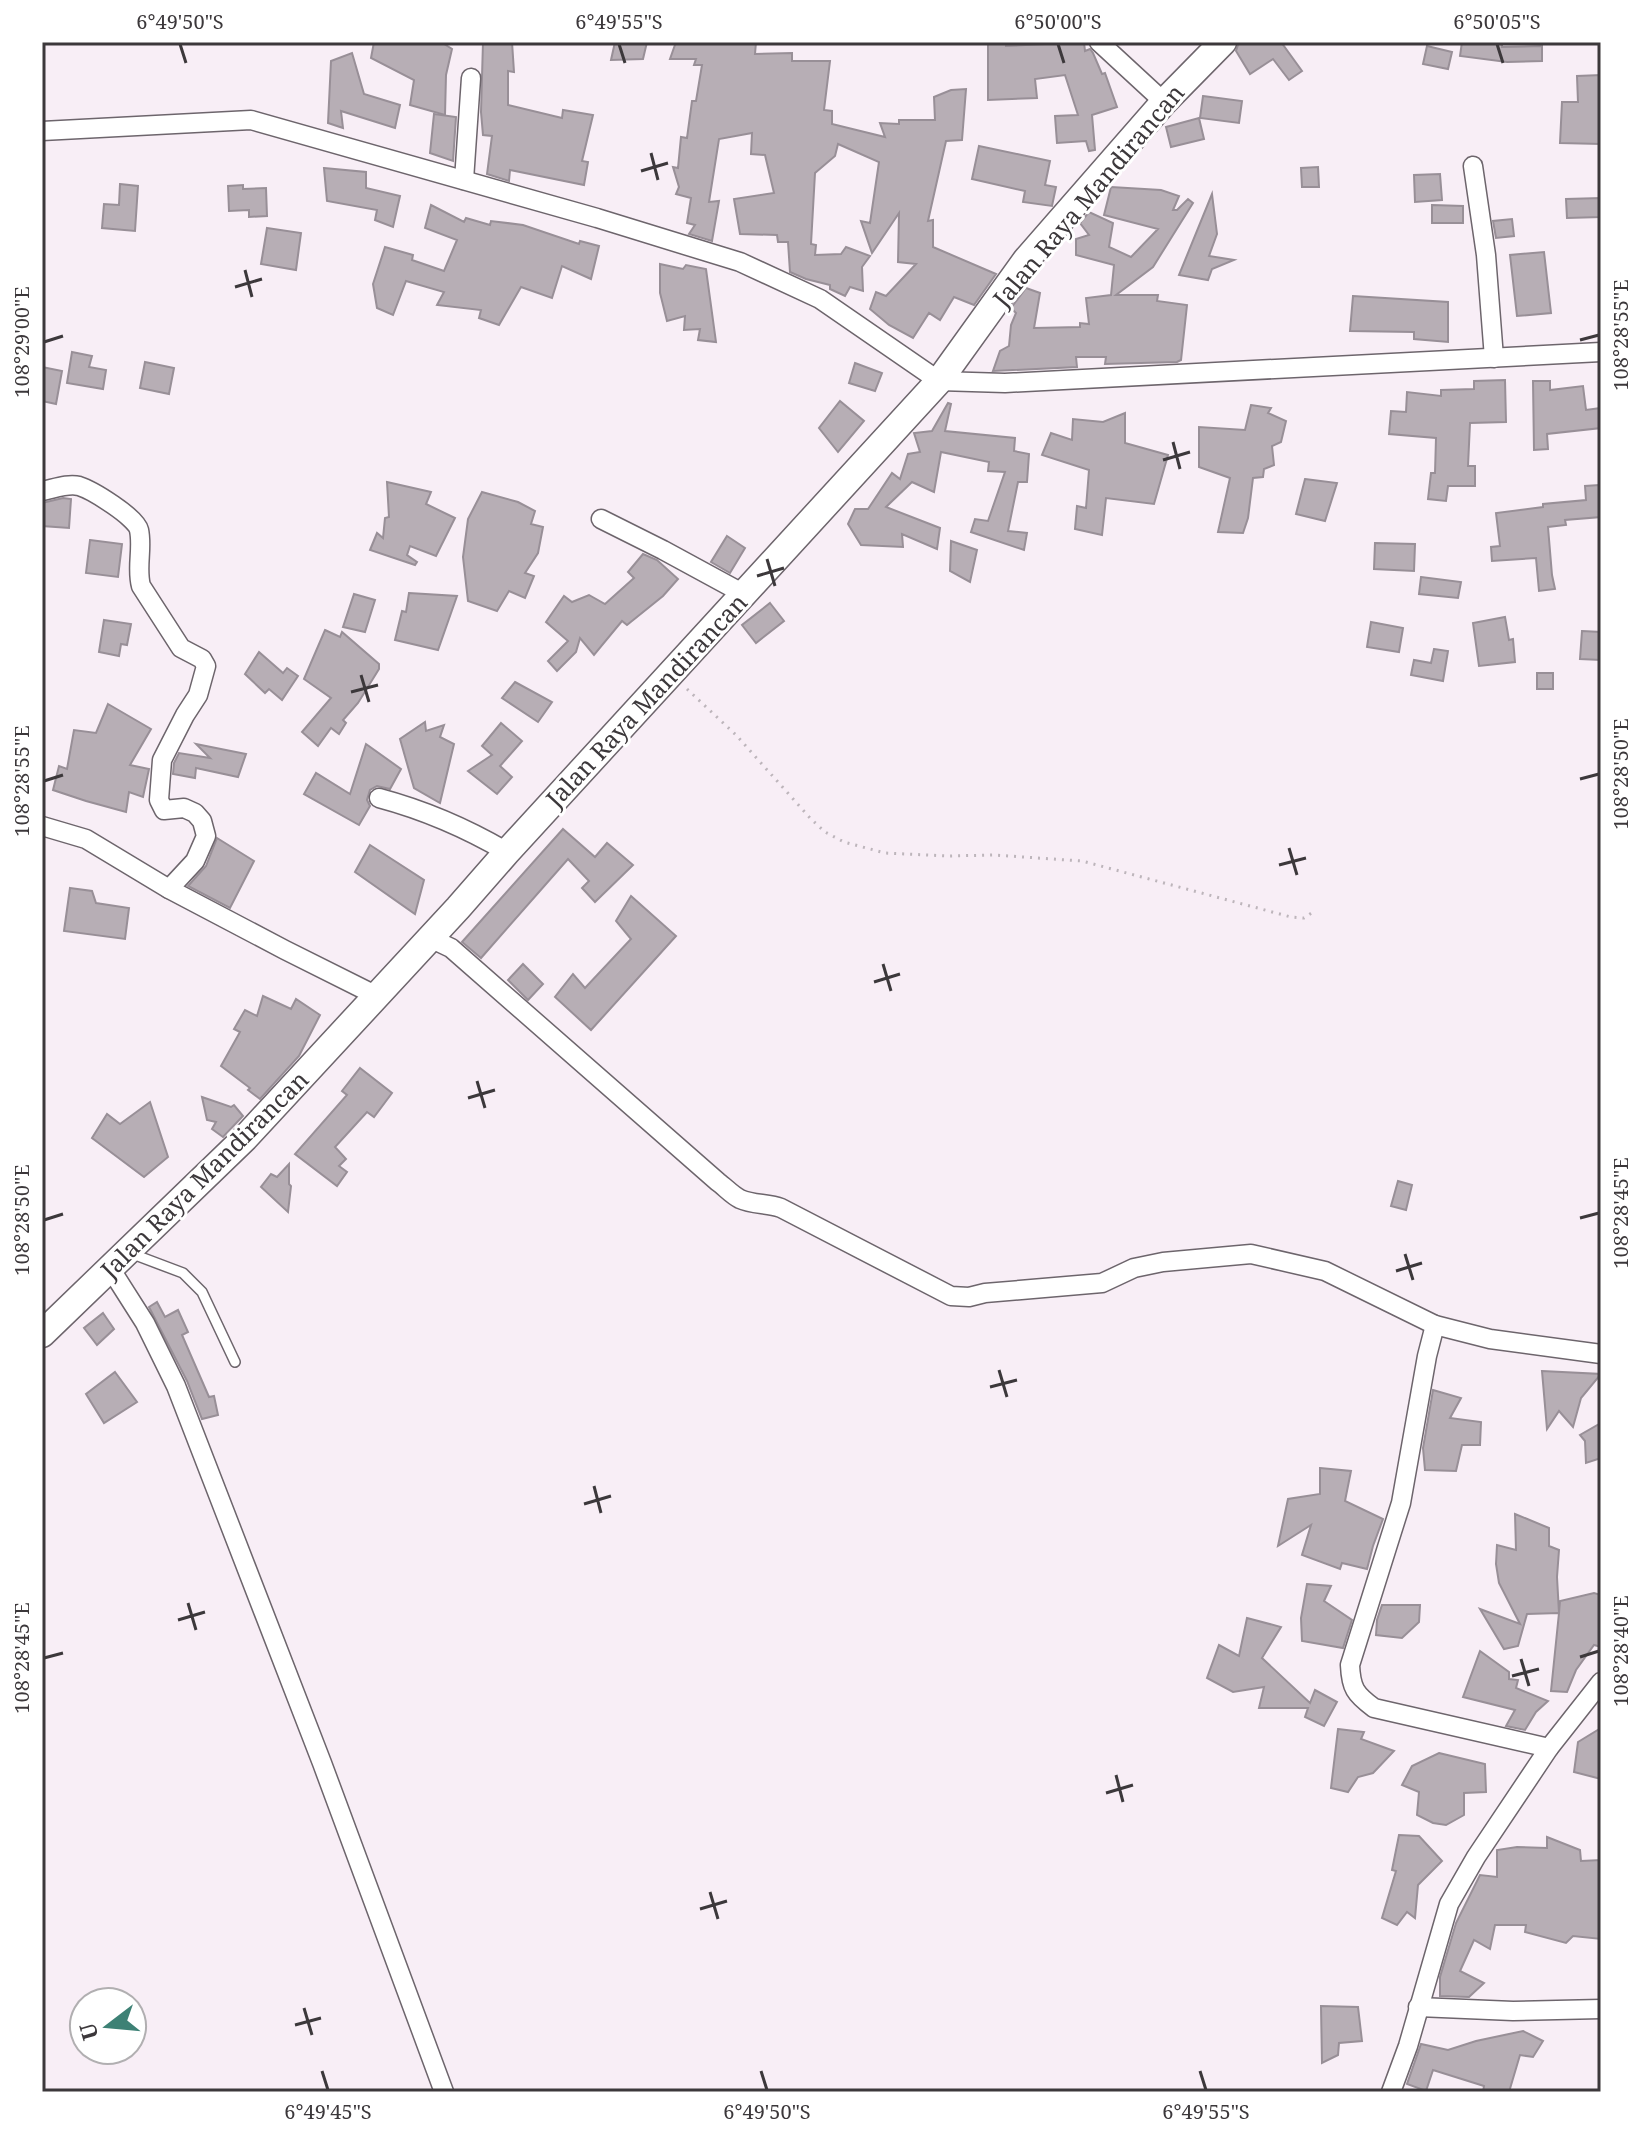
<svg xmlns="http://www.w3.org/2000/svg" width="1643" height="2134" font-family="'Noto Serif',serif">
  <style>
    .building { fill: #b7aeb5; stroke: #988f97; stroke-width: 2 }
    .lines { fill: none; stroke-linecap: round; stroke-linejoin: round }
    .lane-casing { stroke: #6d656c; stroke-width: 12 }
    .street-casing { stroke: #6d656c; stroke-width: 21 }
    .secondary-casing { stroke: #6d656c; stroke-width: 29 }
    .path { stroke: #bdb5bb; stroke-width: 3; stroke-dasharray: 2 6; stroke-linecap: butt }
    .lane { stroke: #fff; stroke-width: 9 }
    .street { stroke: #fff; stroke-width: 18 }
    .secondary { stroke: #fff; stroke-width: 26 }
    .ticks { fill: none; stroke: #3c383b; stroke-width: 3 }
    .labels { text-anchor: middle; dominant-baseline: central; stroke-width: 6; stroke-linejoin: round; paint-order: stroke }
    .street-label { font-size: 24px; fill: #3c383b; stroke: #fff }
    .neatline { fill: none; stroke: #3c383b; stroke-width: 3 }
    .ticks-label { font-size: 20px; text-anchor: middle; fill: #3c383b }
  </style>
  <rect width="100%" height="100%" fill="#f8eef6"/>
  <g class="building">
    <path d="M374 42H441L452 49 446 75 445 115 410 105 414 80 371 58Z"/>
    <path d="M483 42H512L514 72 508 71V105L562 118 563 110 593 115 582 161 588 162 584 185 510 170 509 181 487 174 492 136 483 135 481 112Z"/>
    <path d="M615 42H647L643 59 611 60Z"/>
    <path d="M676 42H756L755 54 792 53V61H830L824 110 832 111V124L885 137 880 123 899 124V120H935L934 97 951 90 966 89 962 140 946 141 928 221 933 220V247L996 274 974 305 954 297 940 320 929 313 913 338 889 325 870 309 876 292 886 296 916 264 898 262 899 213 872 253 861 221 870 223 879 162 838 144 835 156 815 173 811 244 816 245 815 255 841 254 846 247 870 256 862 267 863 291 850 287 845 296 830 289V285L806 279 790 272 788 242H778L777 235 740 234 734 199 774 193 765 155 751 154 752 133 719 139 709 202 719 201 712 241 689 234 695 225 687 223 691 198 676 194 679 187 673 167 678 168 681 137 687 138 692 101H696L702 65H694L696 59H670Z"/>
    <path d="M988 42H1006V46L1084 42 1085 51 1090 49 1093 53 1102 74 1105 73 1117 107 1092 115 1095 150 1089 151 1086 141 1057 143 1055 116 1078 115 1065 75 1035 79 1037 98 988 100Z"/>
    <path d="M1239 42H1281L1302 71 1289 80 1273 59 1250 74 1236 51Z"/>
    <path d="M1462 42H1502V47L1542 46V61L1507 62 1460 56Z"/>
    <path d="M1427 46 1452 52 1448 69 1423 64Z"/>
    <path d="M352 53 364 94 400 105 395 128 341 111 343 128 328 123 331 61Z"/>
    <path d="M1601 75V144L1560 143 1562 102H1578L1577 76Z"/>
    <path d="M1203 96 1242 101 1239 123 1200 118Z"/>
    <path d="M434 114 456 117 453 161 430 153Z"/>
    <path d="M1199 118 1204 139 1171 147 1166 127Z"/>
    <path d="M979 146 1050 161 1045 185 1056 187 1052 206 1023 202 1025 191 972 179Z"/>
    <path d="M1318 167 1319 187H1302L1301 168Z"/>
    <path d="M324 168 366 172V188L400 196 393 227 375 220 377 210 327 201Z"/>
    <path d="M1440 174 1442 200 1415 202 1414 175Z"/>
    <path d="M120 184 138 186 135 231 102 228 104 204 119 205Z"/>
    <path d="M243 185V189L266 188 267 216 249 217V210L229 211 228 186Z"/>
    <path d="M1111 187 1161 190 1179 196 1173 210H1177L1188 199 1193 203 1153 267 1116 295H1158L1157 301 1187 305 1181 360 1177 362 1105 364 1106 357H1076L1077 367 993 371 1000 351 1009 346 1011 325 1016 313 1011 308 1026 288 1040 293 1034 328 1080 327V323L1089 324 1086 298 1111 295 1114 265 1076 255V239L1089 235 1080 223 1089 212 1113 223 1109 247 1131 257 1158 229 1104 215Z"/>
    <path d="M1212 194 1217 234 1209 256 1234 260 1212 269 1208 280 1179 275Z"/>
    <path d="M1601 198V217L1567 218 1566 199Z"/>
    <path d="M431 205 464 222 466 218 490 225 491 221 523 225 579 244 580 241 599 246 591 279 562 266 552 298 521 287 499 325 479 318 481 310 437 305 444 292 406 281 393 315 377 308 373 284 385 247 413 255 412 260 444 271 457 240 425 228Z"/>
    <path d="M1432 205 1463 206V223H1432Z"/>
    <path d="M1512 219 1514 236 1496 238 1493 221Z"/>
    <path d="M267 228 301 233 296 270 261 264Z"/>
    <path d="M1544 252 1551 313 1517 316 1510 255Z"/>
    <path d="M660 264 683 269 686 265 706 269 716 342 698 340 700 329 684 330 685 316 667 321 660 293Z"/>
    <path d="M1353 296 1448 302V342L1414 339V332L1350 331Z"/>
    <path d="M72 352 92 356 89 367 106 370 103 389 67 383Z"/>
    <path d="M145 362 174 368 169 394 140 388Z"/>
    <path d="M855 363 882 373 875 391 849 383Z"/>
    <path d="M42 367 62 371 56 404 42 401Z"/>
    <path d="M1505 380 1506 422 1470 423 1468 466H1475V486H1448L1446 501 1428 499 1431 473H1435L1436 438 1389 434 1391 411 1406 412 1407 392 1441 396V390L1474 389V381Z"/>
    <path d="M1533 381H1550V390L1583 386 1586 410 1601 408V428L1547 434 1548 449 1534 450Z"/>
    <path d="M840 401 864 421 838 452 819 428Z"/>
    <path d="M948 403 951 404 945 431 1015 438 1014 451 1029 454 1027 482H1018L1008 531 1027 533 1024 550 971 532 975 519 988 521 1005 472 988 471 989 462 941 452 934 492 912 482 886 507 940 528 937 549 902 534 903 547 861 545 848 524 855 509H868L892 473 900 479 908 454 920 452 914 433 932 431Z"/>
    <path d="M1251 405 1271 408 1268 413 1286 421 1281 442 1272 446 1274 465 1264 469 1263 477 1253 478 1248 518 1243 533 1218 532 1230 478 1199 467V427L1245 430Z"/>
    <path d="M1125 413V443L1168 455 1154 504 1106 498 1102 535 1075 529 1077 506 1086 508 1089 470 1042 455 1051 433 1072 440 1073 419 1103 422Z"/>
    <path d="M1305 479 1337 483 1325 521 1296 514Z"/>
    <path d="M387 482 431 492 426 504 455 518 436 556 410 546 407 555 417 562 415 565 370 550 377 533 383 538 385 518 389 517Z"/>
    <path d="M1599 485 1601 517 1565 520 1566 525 1548 527 1552 575 1555 589 1539 591 1536 558 1492 561 1491 547 1500 546 1496 513 1543 507V504L1586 500 1585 486Z"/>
    <path d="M482 492 518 502 535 511 531 524 543 527 538 553 525 573 534 576 525 598 509 591 497 611 468 601 463 557 468 519Z"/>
    <path d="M63 498 71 499 69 528 42 526V503Z"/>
    <path d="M727 536 745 548 730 573 711 562Z"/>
    <path d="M90 540 122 544 118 577 86 573Z"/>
    <path d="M951 541 977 550 970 582 950 571Z"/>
    <path d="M1375 543 1415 544 1414 571 1374 569Z"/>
    <path d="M643 554 657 560 678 579 663 596 627 625 622 621 594 655 580 638 576 652 557 671 548 661 568 641 546 622 564 596 572 602 589 595 605 604 634 578 628 572Z"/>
    <path d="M1421 577 1461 582 1458 598 1419 594Z"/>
    <path d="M409 593 457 596 438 650 395 640 402 611 406 612Z"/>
    <path d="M354 594 375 600 365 632 343 627Z"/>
    <path d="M770 603 784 621 756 643 742 625Z"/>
    <path d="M1505 617 1509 640 1513 639 1515 662 1479 666 1473 623Z"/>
    <path d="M104 620 131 624 127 645 121 644 119 656 99 652Z"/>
    <path d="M1371 622 1403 628 1399 652 1367 647Z"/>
    <path d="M325 630 340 637 342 632 379 664V669L358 703 343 720 346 723 339 734 331 728 318 746 302 732 331 698 304 679Z"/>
    <path d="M1582 631 1601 632V660L1580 659Z"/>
    <path d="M1434 649 1448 651 1443 681 1411 675 1414 660 1431 663Z"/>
    <path d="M259 652 283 673 287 668 298 676 282 700 269 689 265 693 245 674Z"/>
    <rect x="1537" y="673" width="16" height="16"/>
    <path d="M515 682 552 702 538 722 502 698Z"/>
    <path d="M108 704 151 729 130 765 149 769 143 797 129 792 126 812 86 801 53 790 59 766 67 769 74 730 96 733Z"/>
    <path d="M425 722 426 731 444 725 440 737 454 744 440 803 414 788 400 739Z"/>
    <path d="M501 723 522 741 500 766 512 777 497 794 468 771 492 755 482 746Z"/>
    <path d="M196 744 246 754 238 777 196 768 195 778 173 774 174 763 179 753 210 758Z"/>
    <path d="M366 744 401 769 390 789 377 786 370 790 367 800 370 806 359 825 304 794 316 773 350 794Z"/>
    <path d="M563 829 595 857 607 843 633 865 595 902 582 888 589 881 568 859 481 958 462 942Z"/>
    <path d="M217 838 254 861 230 908 188 886 206 866Z"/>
    <path d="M370 845 424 880 415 914 355 872Z"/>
    <path d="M70 888 92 891 96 903 129 908 125 939 64 931Z"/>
    <path d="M631 896 676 936 591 1030 555 997 573 974 585 988 631 939 616 921Z"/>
    <path d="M523 964 543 984 528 1000 508 980Z"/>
    <path d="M263 996 291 1009 296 999 320 1015 299 1056 260 1099 248 1090 250 1088 221 1066 240 1032 234 1029 245 1010 257 1016Z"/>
    <path d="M360 1068 392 1093 374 1117 367 1112 335 1147 346 1159 339 1166 347 1172 337 1186 295 1154 347 1095 342 1091Z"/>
    <path d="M202 1097 231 1107 234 1105 243 1116 223 1137 212 1129 216 1122 207 1120Z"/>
    <path d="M150 1102 168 1157 144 1177 92 1138 107 1114 120 1124Z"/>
    <path d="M289 1164V1184L291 1186 288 1212 261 1187 271 1174 277 1177Z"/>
    <path d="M1398 1181 1412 1185 1406 1210 1391 1206Z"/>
    <path d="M157 1302 165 1317 178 1310 188 1332 182 1335 209 1397 214 1396 218 1415 202 1419 187 1381 149 1307Z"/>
    <path d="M103 1313 114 1329 97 1345 84 1328Z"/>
    <path d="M1542 1371 1601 1374 1581 1398 1573 1427 1559 1411 1547 1429Z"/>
    <path d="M115 1372 137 1402 104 1423 86 1394Z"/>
    <path d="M1433 1390 1461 1398 1450 1418 1481 1422 1480 1445H1462L1456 1471 1425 1470 1423 1448Z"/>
    <path d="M1601 1423V1458L1586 1463 1585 1441 1580 1435Z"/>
    <path d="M1320 1468 1351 1471 1345 1501 1383 1519 1373 1546 1367 1569 1342 1563 1340 1569 1302 1555 1311 1525 1278 1546 1288 1499 1320 1494Z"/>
    <path d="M1515 1514 1549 1528V1546L1559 1550 1557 1577 1559 1613 1560 1601 1594 1593 1601 1595V1647L1594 1645 1576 1670 1567 1692 1551 1691 1559 1613 1527 1614 1518 1646 1504 1649 1480 1609 1520 1624 1499 1583 1496 1564 1497 1545 1516 1550Z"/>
    <path d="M1307 1584 1331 1586 1324 1601 1352 1620 1343 1648 1302 1641 1301 1618Z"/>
    <path d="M1382 1605H1420L1419 1622 1402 1638 1376 1635 1377 1620Z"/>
    <path d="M1247 1618 1281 1627 1262 1658 1310 1703 1315 1690 1337 1702 1324 1726 1305 1717 1308 1708H1259L1264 1687 1233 1692 1207 1678 1219 1645 1239 1656Z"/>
    <path d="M1480 1651 1509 1672V1679L1518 1680 1516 1688 1548 1701 1536 1712 1525 1730 1506 1726 1515 1710 1463 1697Z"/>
    <path d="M1601 1728V1779L1574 1772 1578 1742Z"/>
    <path d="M1338 1729 1364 1732 1361 1739 1394 1751 1373 1773 1358 1777 1348 1792 1331 1788Z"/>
    <path d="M1439 1753 1485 1764 1486 1792 1464 1793V1815L1446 1825 1433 1823 1417 1815 1419 1792 1402 1785 1412 1766Z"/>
    <path d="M1399 1835 1419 1836 1442 1861 1418 1885 1415 1918 1407 1912 1397 1925 1382 1918 1396 1871 1392 1870Z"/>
    <path d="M1547 1837 1580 1850 1581 1861 1601 1860V1939L1573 1936 1566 1943 1525 1932 1526 1925H1495L1490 1949 1474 1940 1460 1971 1484 1983 1469 1997 1440 1996V1977L1456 1923 1480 1875 1497 1877V1850L1517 1847 1547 1848Z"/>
    <path d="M1321 2006 1358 2007 1362 2041 1339 2043 1338 2055 1322 2063Z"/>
    <path d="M1523 2031 1543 2041 1533 2057 1520 2055 1509 2092H1483L1484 2086 1433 2070 1426 2091 1407 2084 1421 2044 1448 2050 1476 2041Z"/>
  </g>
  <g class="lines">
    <defs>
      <path id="lane" d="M130 1253 183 1273 202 1292 235 1362"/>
      <g id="street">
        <path d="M1099 42 1164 102"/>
        <path d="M42 131 251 120 597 218 740 262 820 299 939 381 1005 383 1601 352"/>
        <path d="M1473 166 1486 255 1494 358"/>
        <path d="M464 180 471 78"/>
        <path d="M42 491C53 489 68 483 79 486 92 490 136 517 139 530 143 548 136 568 141 586L181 648 202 659 206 666 198 695 185 715 162 760 159 800 164 810 184 808 195 813 202 821 206 836 195 861 169 889"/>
        <path d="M601 519 663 550 744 594"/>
        <path d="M379 798C424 810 466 828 507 852"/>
        <path d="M42 826 86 839 169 889 285 950 377 996"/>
        <path d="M430 938 451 948 718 1182C725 1187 732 1195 740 1199 753 1205 768 1203 781 1208L951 1296 969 1297 985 1293 1102 1283 1134 1268 1163 1262 1251 1254 1325 1271 1435 1325 1490 1339 1601 1354"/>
        <path d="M110 1268 145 1323 176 1386 322 1763 444 2092"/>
        <path d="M1435 1325 1427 1356 1401 1503 1350 1665C1351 1688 1355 1694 1374 1708L1549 1748"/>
        <path d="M1418 2007 1513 2011 1601 2009"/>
        <path d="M1391 2092 1408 2046 1449 1904 1476 1857 1549 1748 1601 1682"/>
      </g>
      <path id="secondary" d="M42 1334 245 1138 458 908 507 852 939 381 1026 260 1164 102 1223 42"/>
    </defs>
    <use href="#lane" class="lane-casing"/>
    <use href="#street" class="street-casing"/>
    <use href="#secondary" class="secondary-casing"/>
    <path class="path" d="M687 689 736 735 811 819 825 832 844 842 885 853 949 856 994 855 1082 861 1291 917 1304 918 1316 910"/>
    <use href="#lane" class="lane"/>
    <use href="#street" class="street"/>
    <use href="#secondary" class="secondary"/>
  </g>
  <path class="ticks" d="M180 44 186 63M619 44 625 63M1058 44 1064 63M1497 44 1503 63M651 153 658 180M641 171 668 163M245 270 252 297M235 287 262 279M1580 340 1599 335M44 342 63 336M1173 442 1180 469M1163 460 1190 452M767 559 775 586M757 576 784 568M361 675 369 702M351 692 378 685M1580 779 1599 774M44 781 63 775M1289 848 1297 875M1279 865 1306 858M883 964 891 991M874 982 900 974M477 1081 485 1108M468 1098 495 1090M1580 1218 1599 1213M44 1220 63 1214M1405 1254 1413 1280M1396 1271 1422 1263M999 1370 1007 1397M990 1387 1017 1380M594 1486 601 1513M584 1504 611 1496M188 1603 196 1630M178 1620 205 1612M1580 1657 1599 1651M44 1658 63 1653M1521 1659 1529 1686M1512 1676 1539 1669M1116 1775 1123 1802M1106 1793 1133 1785M710 1892 718 1919M700 1909 727 1901M304 2008 312 2035M295 2025 321 2018M322 2071 328 2090M761 2071 767 2090M1200 2071 1206 2090"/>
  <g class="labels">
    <g class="street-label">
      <text transform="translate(1088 195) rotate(-50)">Jalan Raya Mandirancan</text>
      <text transform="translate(646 700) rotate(-47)">Jalan Raya Mandirancan</text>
      <text transform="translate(204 1174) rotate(-45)">Jalan Raya Mandirancan</text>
    </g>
  </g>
  <rect width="1643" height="2134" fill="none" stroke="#ffffff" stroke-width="88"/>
  <g transform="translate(108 2026) rotate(254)"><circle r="38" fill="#ffffff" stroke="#b1afb1" stroke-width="2"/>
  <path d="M0-6L14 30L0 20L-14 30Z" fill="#3d8175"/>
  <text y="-12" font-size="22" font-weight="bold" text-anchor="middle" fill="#3c383b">U</text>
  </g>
  <rect x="44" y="44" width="1555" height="2046" class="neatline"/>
  <g class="ticks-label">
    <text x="180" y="29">6°49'50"S</text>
    <text x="619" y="29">6°49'55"S</text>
    <text x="1058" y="29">6°50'00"S</text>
    <text x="1497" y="29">6°50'05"S</text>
    <text transform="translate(1621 335) rotate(-90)" y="7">108°28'55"E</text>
    <text transform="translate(22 342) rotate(-90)" y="7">108°29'00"E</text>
    <text transform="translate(1621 774) rotate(-90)" y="7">108°28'50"E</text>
    <text transform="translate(22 781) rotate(-90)" y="7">108°28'55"E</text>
    <text transform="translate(1621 1213) rotate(-90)" y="7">108°28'45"E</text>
    <text transform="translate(22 1220) rotate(-90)" y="7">108°28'50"E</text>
    <text transform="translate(1621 1651) rotate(-90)" y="7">108°28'40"E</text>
    <text transform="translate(22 1658) rotate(-90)" y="7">108°28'45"E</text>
    <text x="328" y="2119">6°49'45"S</text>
    <text x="767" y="2119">6°49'50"S</text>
    <text x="1206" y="2119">6°49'55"S</text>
  </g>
</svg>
